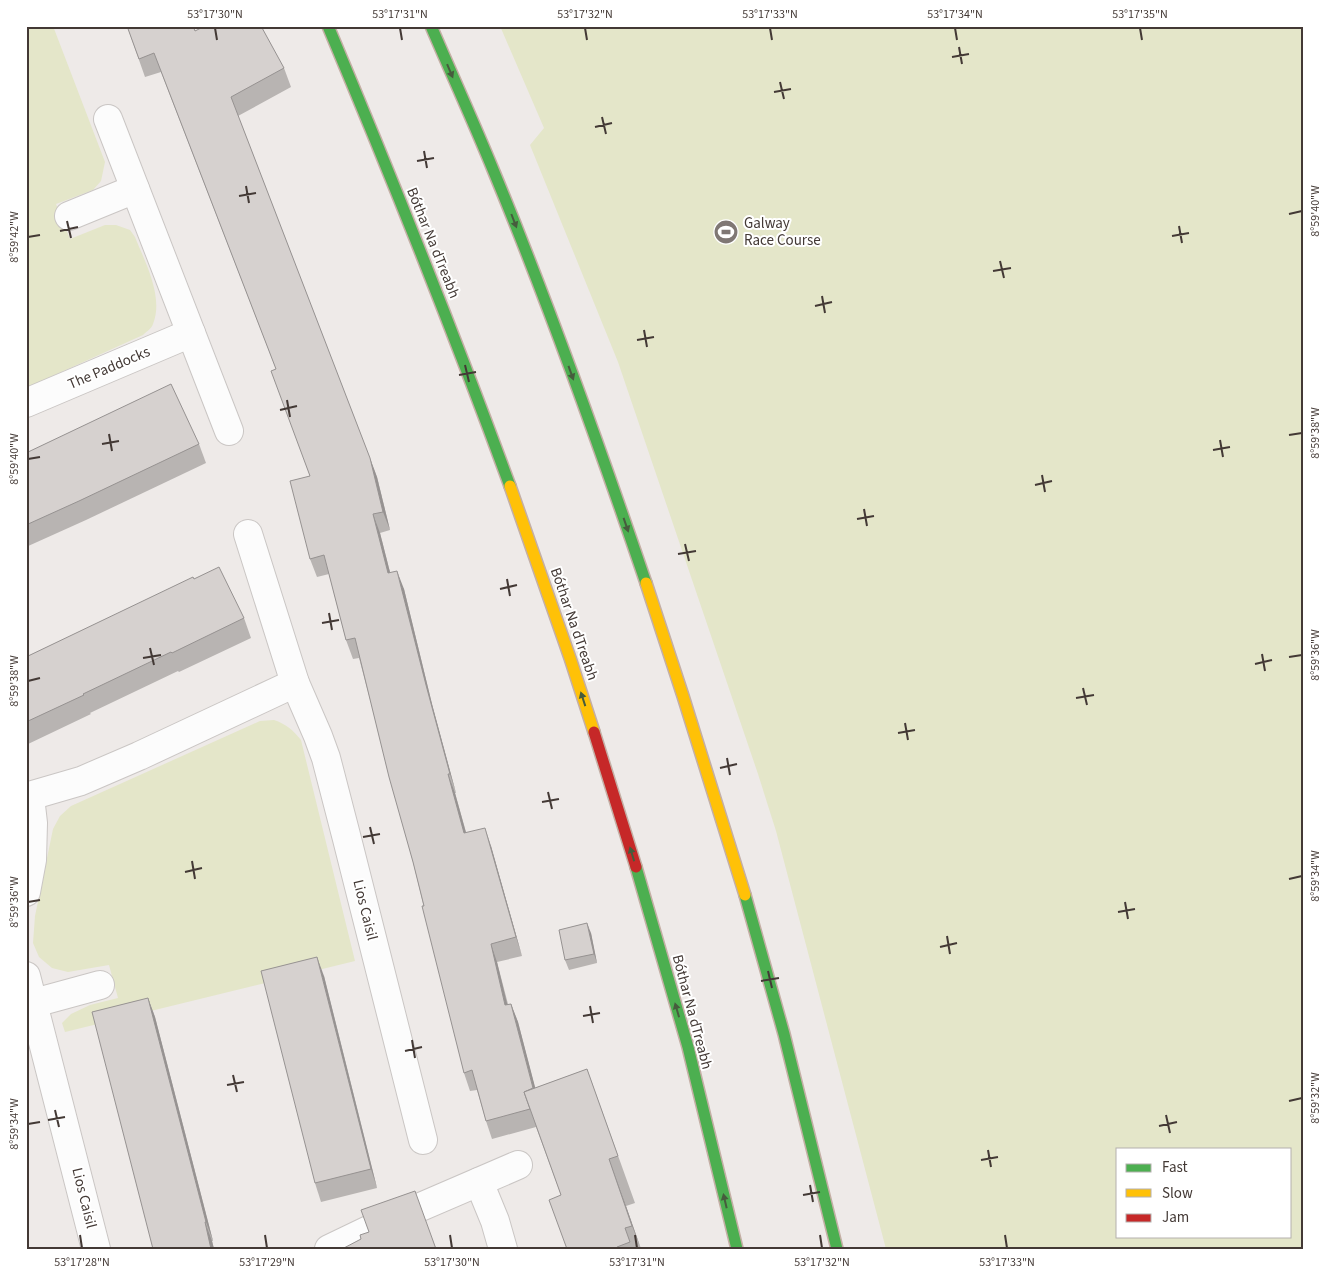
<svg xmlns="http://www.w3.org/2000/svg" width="1329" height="1275" font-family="'Source Sans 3',sans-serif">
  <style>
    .green { fill: #e4e6c9; fill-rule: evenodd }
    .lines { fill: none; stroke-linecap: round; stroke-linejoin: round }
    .street-casing { stroke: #cac6c4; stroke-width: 30 }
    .fast-casing { stroke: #c4afa5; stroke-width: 14 }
    .slow-casing { stroke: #c4afa5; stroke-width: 14 }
    .jam-casing { stroke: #c4afa5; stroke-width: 14 }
    .street { stroke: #fcfcfc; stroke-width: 28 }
    .fast { stroke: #4caf50; stroke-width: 11 }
    .slow { stroke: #ffc107; stroke-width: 11 }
    .jam { stroke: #c62828; stroke-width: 11 }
    .wall { fill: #b8b4b2 }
    .shaded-wall { fill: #969291 }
    .building { fill: #d6d1cf; stroke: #969291 }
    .oneway { fill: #465c3d }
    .ticks { fill: none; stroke: #433935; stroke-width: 2 }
    .labels { text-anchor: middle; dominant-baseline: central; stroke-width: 4; stroke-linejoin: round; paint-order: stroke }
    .poi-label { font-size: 15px; fill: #433935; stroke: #fff; text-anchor: start }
    .street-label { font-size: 15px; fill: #433935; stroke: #fff }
    .neatline { fill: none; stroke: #433935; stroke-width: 2 }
    .ticks-label { font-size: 12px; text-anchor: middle; fill: #433935 }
  </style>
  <rect width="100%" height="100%" fill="#eeeae8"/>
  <g class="green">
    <path d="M31 26H53L105 162 101 181 93 190 56 204 70 239 105 225H116L130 230 135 237C145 262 164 297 153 324 152 328 146 332 143 335L26 388V28Z"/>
    <path d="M500 26H1303V1249H886L776 831 758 774 618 362 530 145 544 128ZM1118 1149H1290V1236H1118Z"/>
    <path d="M274 720C286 724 293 730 301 740L355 961 65 1032 62 1023 71 1014 90 1005 118 998 109 965 68 972 52 968 39 957 33 943 35 916 53 829 60 816 71 806 260 721Z"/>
  </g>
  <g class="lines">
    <defs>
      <g id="street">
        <path d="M108 119 229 431"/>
        <path d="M69 216 135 189"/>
        <path d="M26 403 191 333"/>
        <path d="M248 534 295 683 318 736 326 758 347 839 423 1140"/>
        <path d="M26 797 81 781 139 756 295 683"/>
        <path d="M26 892 32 860 33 823 30 797"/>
        <path d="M26 976 96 1249"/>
        <path d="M34 1003 100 985"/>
        <path d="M479 1182 495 1221 503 1249"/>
        <path d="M329 1249 381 1224 518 1165"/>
      </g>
      <g id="fast">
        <path d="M328 26C392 178 453 331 510 486"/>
        <path d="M431 26C452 75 474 123 494 172 550 307 599 445 646 583"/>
        <path d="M636 867 688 1047 737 1249"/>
        <path d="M745 895 784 1034 837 1249"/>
      </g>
      <g id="slow">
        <path d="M510 486 570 658 594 732"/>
        <path d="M646 583 683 696 745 895"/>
      </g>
      <path id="jam" d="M594 732 636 867"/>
    </defs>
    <use href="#street" class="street-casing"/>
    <use href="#fast" class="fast-casing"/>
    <use href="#slow" class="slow-casing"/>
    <use href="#jam" class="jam-casing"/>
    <use href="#street" class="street"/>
    <use href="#fast" class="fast"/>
    <use href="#slow" class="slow"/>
    <use href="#jam" class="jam"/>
  </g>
  <g class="wall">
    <path d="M127 26 195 31 284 68 291 87 238 116 377 477 390 530 380 533 390 572 404 589 432 704 456 793H455L466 832 491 846 522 956 497 962 508 1004H511L518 1022 535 1088 587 1069 635 1203 626 1206 641 1249H567L561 1195 536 1127 492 1139 486 1121 477 1090 470 1091 464 1073 413 862 359 658 353 659 346 640 329 574 317 577 310 559V476L276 369 161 72 145 77Z"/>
    <path d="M199 444 206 463 86 520 26 547V453Z"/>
    <path d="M194 579 244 618 251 638 179 672 178 671 90 713 91 714 26 745V657Z"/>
    <path d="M591 933 597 963 569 970 565 960Z"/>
    <path d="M324 976 377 1188 321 1202 315 1183Z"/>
    <path d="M148 998 155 1017 213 1241H212L214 1249H153Z"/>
  </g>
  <g class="shaded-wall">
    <path d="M370 458 377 477 390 530 383 512Z"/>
    <path d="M373 514 380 533 395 592 388 573Z"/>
    <path d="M397 571 404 589 432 704 456 793 450 774 426 685Z"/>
    <path d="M448 774 455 793 471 851 464 833Z"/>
    <path d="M485 828 491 846 522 956 516 937Z"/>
    <path d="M587 923 591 933 597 963 594 954Z"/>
    <path d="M491 944 497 962 512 1024 505 1005Z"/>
    <path d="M317 957 324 976 377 1188 371 1169Z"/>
    <path d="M148 998 155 1017 213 1241 206 1222Z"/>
    <path d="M511 1004 518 1022 545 1125 538 1106Z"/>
    <path d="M609 1159 626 1206 641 1249 632 1226Z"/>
    <path d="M205 1222 212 1241 214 1249H211Z"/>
  </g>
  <g class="building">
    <path d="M127 26H193L195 31 205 26H261L284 68 231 97 370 458 383 512 373 514 388 573 397 571 426 685 450 774H448L464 833 485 828 516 937 491 944 505 1005 511 1004 533 1088 524 1092 530 1109 486 1121 472 1070 464 1073 422 906H424L413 862 389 777 355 638 346 640 324 555 310 559 290 481 310 476 271 371 276 369 154 53 139 59Z"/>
    <path d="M171 384 199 444 79 501 26 525V453Z"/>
    <path d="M219 567 244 618 172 653 171 652 83 694 84 695 26 722V657L193 577 194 579Z"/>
    <path d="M587 923 594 954 565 960 559 930Z"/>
    <path d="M317 957 371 1169 315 1183 261 971Z"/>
    <path d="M148 998 206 1222H205L211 1249H153L92 1012Z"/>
    <path d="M587 1069 618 1156 609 1159 632 1226 625 1228 630 1242 617 1247V1249H567L549 1200 561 1195 524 1092Z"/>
    <path d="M415 1191 436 1249H342L361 1239 360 1235 369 1232 361 1210Z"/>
  </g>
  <defs><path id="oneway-solid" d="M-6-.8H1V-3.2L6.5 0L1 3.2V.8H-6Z" transform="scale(1.25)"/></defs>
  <g class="oneway">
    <use href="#oneway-solid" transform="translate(450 71) rotate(67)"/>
    <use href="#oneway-solid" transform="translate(514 221) rotate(69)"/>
    <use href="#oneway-solid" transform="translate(571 373) rotate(70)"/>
    <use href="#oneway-solid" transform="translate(626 525) rotate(71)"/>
    <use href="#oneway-solid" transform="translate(583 699) rotate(-108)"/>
    <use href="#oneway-solid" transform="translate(632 854) rotate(-107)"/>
    <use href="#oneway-solid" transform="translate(677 1010) rotate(-106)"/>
    <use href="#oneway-solid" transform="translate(725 1201) rotate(-103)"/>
  </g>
  <path class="ticks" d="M215 28 217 40M400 28 402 40M585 28 587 40M770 28 772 40M955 28 957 40M1140 28 1142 40M959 47 962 64M952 57 969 54M780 82 784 99M774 92 791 89M602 117 606 134M595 127 612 123M424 151 427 168M417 161 434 158M246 186 249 203M239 196 256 193M1289 214 1302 211M67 221 71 238M1179 226 1182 243M60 231 78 227M1172 236 1189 233M28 237 40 235M1000 261 1004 278M993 271 1011 268M822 296 825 313M815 306 832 302M644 330 647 347M637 340 654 337M465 365 469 382M459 375 476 372M287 400 290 417M280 410 297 406M109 434 112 451M1289 435 1302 433M1220 440 1223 457M102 444 119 441M1213 450 1230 447M28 459 40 457M1042 475 1045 492M1035 485 1052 481M864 509 867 526M857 519 874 516M685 544 689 561M678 554 696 551M507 579 510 596M500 589 517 585M329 613 332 630M322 623 339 620M150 648 154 665M1262 654 1265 671M1289 657 1302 655M143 658 161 655M1255 664 1272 660M28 681 40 678M1083 688 1087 705M1076 698 1094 695M905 723 908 740M898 733 915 730M727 758 730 775M720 768 737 764M548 792 552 809M542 802 559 799M370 827 374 844M363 837 380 834M192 861 195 879M185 872 202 868M1289 879 1302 876M28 902 40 900M1125 902 1128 919M1118 912 1135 909M947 936 950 954M940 947 957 943M768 971 772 988M761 981 779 978M590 1006 593 1023M583 1016 600 1013M412 1040 415 1058M405 1051 422 1047M233 1075 237 1092M227 1085 244 1082M1289 1101 1302 1098M55 1110 59 1127M1166 1115 1170 1133M48 1120 65 1117M28 1124 40 1122M1159 1126 1177 1122M988 1150 991 1167M981 1160 998 1157M810 1185 813 1202M803 1195 820 1192M80 1235 82 1248M265 1235 267 1248M450 1235 452 1248M635 1235 637 1248M820 1235 822 1248M1005 1235 1007 1248"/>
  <defs>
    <symbol id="stadium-disc" viewBox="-11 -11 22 22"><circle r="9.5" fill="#7f7774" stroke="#fff"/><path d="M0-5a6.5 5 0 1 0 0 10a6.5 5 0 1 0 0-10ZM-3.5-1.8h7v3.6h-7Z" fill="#fff"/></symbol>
  </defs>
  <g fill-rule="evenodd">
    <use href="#stadium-disc" x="712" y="218" width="28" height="28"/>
  </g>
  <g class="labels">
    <g class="poi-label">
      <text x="744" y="223">Galway<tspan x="744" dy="17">Race Course</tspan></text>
    </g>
    <g class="street-label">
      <text transform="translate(433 243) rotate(68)">Bóthar Na dTreabh</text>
      <text transform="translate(109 368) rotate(-23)">The Paddocks</text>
      <text transform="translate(574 624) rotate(71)">Bóthar Na dTreabh</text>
      <text transform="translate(365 910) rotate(76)">Lios Caisil</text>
      <text transform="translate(692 1012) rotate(75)">Bóthar Na dTreabh</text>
      <text transform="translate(84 1198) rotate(76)">Lios Caisil</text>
    </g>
  </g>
  <rect width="1329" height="1275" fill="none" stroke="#ffffff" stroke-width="55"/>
  <rect x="1116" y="1148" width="175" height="90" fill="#ffffff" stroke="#b4b0ae"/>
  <rect x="1126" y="1164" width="25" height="8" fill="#4caf50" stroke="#b4b0ae"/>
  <text x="1162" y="1172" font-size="15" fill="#433935">Fast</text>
  <rect x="1126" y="1189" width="25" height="8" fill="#ffc107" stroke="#b4b0ae"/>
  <text x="1162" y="1198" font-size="15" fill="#433935">Slow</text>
  <rect x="1126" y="1214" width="25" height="8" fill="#c62828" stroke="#b4b0ae"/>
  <text x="1162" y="1222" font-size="15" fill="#433935">Jam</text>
  <rect x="28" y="28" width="1274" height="1220" class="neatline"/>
  <g class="ticks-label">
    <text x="215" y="18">53°17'30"N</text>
    <text x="400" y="18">53°17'31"N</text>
    <text x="585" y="18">53°17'32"N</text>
    <text x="770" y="18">53°17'33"N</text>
    <text x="955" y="18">53°17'34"N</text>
    <text x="1140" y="18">53°17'35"N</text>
    <text transform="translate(1315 211) rotate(-90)" y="4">8°59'40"W</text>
    <text transform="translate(14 237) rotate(-90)" y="4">8°59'42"W</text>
    <text transform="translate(1315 433) rotate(-90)" y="4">8°59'38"W</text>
    <text transform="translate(14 459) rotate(-90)" y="4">8°59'40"W</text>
    <text transform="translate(1315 655) rotate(-90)" y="4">8°59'36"W</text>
    <text transform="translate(14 681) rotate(-90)" y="4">8°59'38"W</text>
    <text transform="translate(1315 876) rotate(-90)" y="4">8°59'34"W</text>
    <text transform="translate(14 902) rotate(-90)" y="4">8°59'36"W</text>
    <text transform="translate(1315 1098) rotate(-90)" y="4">8°59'32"W</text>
    <text transform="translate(14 1124) rotate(-90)" y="4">8°59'34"W</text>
    <text x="82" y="1266">53°17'28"N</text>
    <text x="267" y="1266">53°17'29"N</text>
    <text x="452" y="1266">53°17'30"N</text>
    <text x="637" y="1266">53°17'31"N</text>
    <text x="822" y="1266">53°17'32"N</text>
    <text x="1007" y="1266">53°17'33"N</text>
  </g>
</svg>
